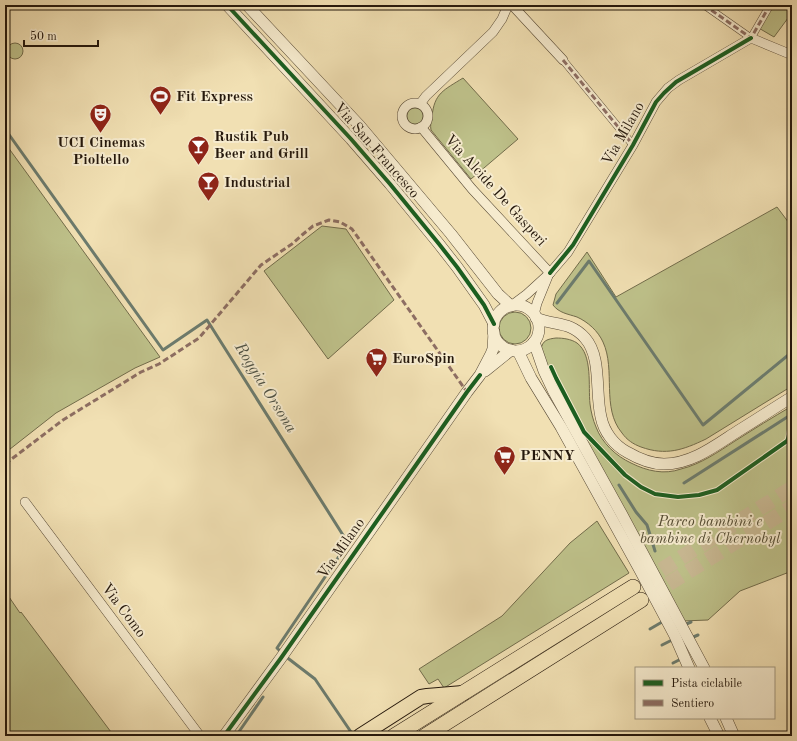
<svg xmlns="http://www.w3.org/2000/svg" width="797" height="741" font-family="'Old Standard TT',serif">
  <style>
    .green { fill: #bec18a; stroke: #726c4b }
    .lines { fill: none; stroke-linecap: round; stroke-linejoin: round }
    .stream { stroke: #6c7b6d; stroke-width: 3 }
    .trunk-tunnel { stroke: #c8b892; stroke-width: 15; stroke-dasharray: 15 8; stroke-linecap: butt }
    .pedestrian-casing { stroke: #584a36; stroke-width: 8 }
    .minor-casing { stroke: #584a36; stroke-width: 10 }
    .tertiary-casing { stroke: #584a36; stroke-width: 12 }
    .primary-casing { stroke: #25180c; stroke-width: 16 }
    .trunk-casing { stroke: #25180c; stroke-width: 16 }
    .pedestrian { stroke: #f6ebce; stroke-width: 7 }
    .minor { stroke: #f6ebce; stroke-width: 9 }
    .tertiary { stroke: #f6ebce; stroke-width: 11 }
    .primary { stroke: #f1e0b3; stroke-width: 14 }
    .trunk { stroke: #f1e0b3; stroke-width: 15 }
    .quiet { stroke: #8d6e63; stroke-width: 3; stroke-dasharray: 6 3; stroke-linecap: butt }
    .cycleway-casing { stroke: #f6ebce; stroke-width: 6 }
    .cycleway { stroke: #1b5e20; stroke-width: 4 }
    .labels { text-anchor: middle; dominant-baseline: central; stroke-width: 4; stroke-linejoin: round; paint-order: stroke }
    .poi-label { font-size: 15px; font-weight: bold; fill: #25180c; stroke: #f6ebce; text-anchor: start }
    .street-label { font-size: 15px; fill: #25180c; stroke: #f6ebce }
    .park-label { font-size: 15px; font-style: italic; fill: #534b32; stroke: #f6ebce }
    .water-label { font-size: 16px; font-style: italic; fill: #4e5245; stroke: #f6ebce }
  </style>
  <rect width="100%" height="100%" fill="#f1e0b3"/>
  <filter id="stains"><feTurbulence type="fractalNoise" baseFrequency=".005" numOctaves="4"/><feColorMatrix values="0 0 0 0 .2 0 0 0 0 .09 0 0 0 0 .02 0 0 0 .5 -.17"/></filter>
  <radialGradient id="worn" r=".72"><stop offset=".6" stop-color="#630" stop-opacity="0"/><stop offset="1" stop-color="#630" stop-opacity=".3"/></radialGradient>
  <g class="green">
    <path d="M770 5H792V15L791 14 774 37 757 27Z"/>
    <circle cx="15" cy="51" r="8"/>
    <path d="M463 78 518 139 471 179 431 130C430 125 431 122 432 117 434 93 444 90 463 78Z"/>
    <circle cx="415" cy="116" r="8"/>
    <path d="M5 143 160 357 135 368 56 413 5 453Z"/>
    <path d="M777 207 792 227V386L706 439C683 450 666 456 641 447 633 444 627 440 622 433 601 408 616 370 603 342 598 331 588 322 577 317 568 314 559 313 553 305L556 294 587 252 616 297Z"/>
    <path d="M322 226 346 229 394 300 328 359 264 271Z"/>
    <circle cx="515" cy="328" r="16"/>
    <path d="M556 338C563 338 571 339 577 343 593 355 588 386 590 404 591 412 593 420 596 427 602 443 616 456 631 463 647 471 664 475 681 469 701 464 718 452 735 441 754 429 773 417 792 406V571L740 591 708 620 682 621 553 385 541 350C542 340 548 339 556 338Z"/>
    <path d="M597 521 629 573 444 688 438 679 429 684 419 669 502 616 570 543Z"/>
    <path d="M5 591 20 613 21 612 114 736H5Z"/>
  </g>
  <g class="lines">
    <g class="stream">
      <path d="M5 129 163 350 207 320 348 543 277 648 281 652"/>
      <path d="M557 303 589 261 703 425 792 352"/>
      <path d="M684 483 792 414"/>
      <path d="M619 485 636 512 647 525 655 551"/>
      <path d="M684 625 691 622"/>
      <path d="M650 629 662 622"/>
      <path d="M691 638 698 635"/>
      <path d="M662 645 672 640"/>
      <path d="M285 656 315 679 351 732"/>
      <path d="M673 663 681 659"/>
      <path d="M236 736 263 697"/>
    </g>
    <g class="trunk-tunnel">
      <path d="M642 582 792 488"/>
      <path d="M649 596 792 507"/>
    </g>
    <defs>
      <g id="pedestrian">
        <path d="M704 5 751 38 770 5"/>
        <path d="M563 60 633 145"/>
      </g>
      <g id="minor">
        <path d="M512 5 563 60"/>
        <circle cx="415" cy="116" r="13"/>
        <path d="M420 104 426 96 493 32 502 19 508 5"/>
        <path d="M421 127 472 189 550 273"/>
        <path d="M511 306 527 294 550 273 568 252 633 145 656 102 668 88 679 80 751 38 792 55"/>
        <path d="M534 315 537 303 548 276"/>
        <path d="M25 502 200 736"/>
      </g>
      <g id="tertiary">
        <path d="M227 5 351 139 390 184 439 244 457 267 484 305 494 324"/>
        <path d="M247 5 360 126 451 234 498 294 511 306"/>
        <circle cx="516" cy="328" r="23"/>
        <path d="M536 318C555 326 570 321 585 338 602 357 595 393 601 417 604 432 614 445 627 452 639 459 651 464 664 464 692 464 716 445 738 431 756 420 774 408 792 397"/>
        <path d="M534 342 544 371 553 390 621 513 704 668"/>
        <path d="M518 351 531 378 561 427 640 570 675 636 689 668"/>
        <path d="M485 371 511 350"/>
        <path d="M710 718 719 736"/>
        <path d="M726 718 734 736"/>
        <path d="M224 736 281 658 416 465 467 392 480 375 491 354 493 349 494 332"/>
      </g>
      <path id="primary" d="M360 736 421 697 427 696 463 693"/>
      <g id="trunk">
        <path d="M394 736 633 587"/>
        <path d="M425 736 641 600"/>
      </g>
    </defs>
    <use href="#pedestrian" class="pedestrian-casing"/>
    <use href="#minor" class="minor-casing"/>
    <use href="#tertiary" class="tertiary-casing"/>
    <use href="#primary" class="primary-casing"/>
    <use href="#trunk" class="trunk-casing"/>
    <use href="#pedestrian" class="pedestrian"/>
    <use href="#minor" class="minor"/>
    <use href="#tertiary" class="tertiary"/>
    <use href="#primary" class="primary"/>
    <use href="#trunk" class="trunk"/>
    <g class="quiet">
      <path d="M704 5 751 38 770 5"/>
      <path d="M563 60 633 145"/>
      <path d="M5 464 63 420 141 372 159 364 199 338 261 265 292 244 302 235 313 226 329 220 340 222 352 229 467 392"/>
    </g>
    <defs>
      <g id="cycleway">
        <path d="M227 5 351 139 390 184 439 244 457 267 484 305 494 324"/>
        <path d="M550 273 573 245 633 145 656 102 664 93 676 82 751 38"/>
        <path d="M551 367 556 378 581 426 584 432 625 475 641 487 655 494 678 497 699 495 717 490 787 441C790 436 788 431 792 427"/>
        <path d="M224 736 281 658 416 465 467 392 480 375"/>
      </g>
    </defs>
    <use href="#cycleway" class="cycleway-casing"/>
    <use href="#cycleway" class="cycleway"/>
  </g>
  <defs>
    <symbol id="stadium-pin" viewBox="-11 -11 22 30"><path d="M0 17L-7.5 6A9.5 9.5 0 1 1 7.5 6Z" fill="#8f2418" stroke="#f6ebce"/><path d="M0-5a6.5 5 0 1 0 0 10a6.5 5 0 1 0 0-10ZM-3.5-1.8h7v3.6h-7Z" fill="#fff"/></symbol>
    <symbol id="theatre-pin" viewBox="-11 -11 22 30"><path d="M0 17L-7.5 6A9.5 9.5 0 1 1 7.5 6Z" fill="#8f2418" stroke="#f6ebce"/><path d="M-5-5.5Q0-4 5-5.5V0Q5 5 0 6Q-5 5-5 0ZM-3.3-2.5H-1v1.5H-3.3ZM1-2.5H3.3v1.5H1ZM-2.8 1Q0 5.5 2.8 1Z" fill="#fff"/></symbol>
    <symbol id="bar-pin" viewBox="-11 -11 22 30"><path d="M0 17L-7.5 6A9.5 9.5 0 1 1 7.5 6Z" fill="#8f2418" stroke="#f6ebce"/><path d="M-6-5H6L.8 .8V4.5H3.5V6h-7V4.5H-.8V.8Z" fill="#fff"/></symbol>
    <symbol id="supermarket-pin" viewBox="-11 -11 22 30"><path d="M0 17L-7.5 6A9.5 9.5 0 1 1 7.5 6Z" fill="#8f2418" stroke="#f6ebce"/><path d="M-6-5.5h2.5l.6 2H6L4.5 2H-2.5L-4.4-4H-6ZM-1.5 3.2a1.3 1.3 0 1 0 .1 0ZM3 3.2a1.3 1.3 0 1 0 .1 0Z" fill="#fff"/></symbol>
  </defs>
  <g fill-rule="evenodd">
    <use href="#stadium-pin" x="148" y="84" width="25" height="34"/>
    <use href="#theatre-pin" x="88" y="102" width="25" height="34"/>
    <use href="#bar-pin" x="186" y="134" width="25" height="34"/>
    <use href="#bar-pin" x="196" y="170" width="25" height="34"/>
    <use href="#supermarket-pin" x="364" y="346" width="25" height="34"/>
    <use href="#supermarket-pin" x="492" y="444" width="25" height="34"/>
  </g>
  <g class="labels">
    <g class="poi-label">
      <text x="176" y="97">Fit Express</text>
      <text x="214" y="137">Rustik Pub<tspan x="214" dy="17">Beer and Grill</tspan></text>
      <text x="101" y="143" text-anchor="middle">UCI Cinemas<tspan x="101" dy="17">Pioltello</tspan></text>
      <text x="224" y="183">Industrial</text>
      <text x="392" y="359">EuroSpin</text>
      <text x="520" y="456">PENNY</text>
    </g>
    <g class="street-label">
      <text transform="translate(624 134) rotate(-60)">Via Milano</text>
      <text transform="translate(376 151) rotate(49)">Via San Francesco</text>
      <text transform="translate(495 191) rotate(48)">Via Alcide De Gasperi</text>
      <text transform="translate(342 549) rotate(-55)">Via Milano</text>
      <text transform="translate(123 611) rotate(53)">Via Como</text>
    </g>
    <g class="park-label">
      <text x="710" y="522">Parco bambini e<tspan x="710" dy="17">bambine di Chernobyl</tspan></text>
    </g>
    <g class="water-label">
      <text transform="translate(265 388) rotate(58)">Roggia Orsona</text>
    </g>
  </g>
  <rect width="797" height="741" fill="none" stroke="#f1e0b3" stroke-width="20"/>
  <rect x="6" y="6" width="785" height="729" fill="none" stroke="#25180c" stroke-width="2"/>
  <rect x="10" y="10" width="777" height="721" fill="none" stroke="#25180c"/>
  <rect x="635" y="667" width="140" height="52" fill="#f6ebce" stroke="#a29780"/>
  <rect x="643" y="680" width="20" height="6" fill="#1b5e20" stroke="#a29780"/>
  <text x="671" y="687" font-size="12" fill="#25180c">Pista ciclabile</text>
  <rect x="643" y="700" width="20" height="6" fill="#8d6e63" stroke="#a29780"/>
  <text x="671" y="707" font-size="12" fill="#25180c">Sentiero</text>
  <path d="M24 40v6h74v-6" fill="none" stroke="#25180c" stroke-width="2"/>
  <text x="30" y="40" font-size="12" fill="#25180c" stroke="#f6ebce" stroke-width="3" paint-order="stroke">50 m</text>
  <rect width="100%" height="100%" filter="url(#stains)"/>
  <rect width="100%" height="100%" fill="url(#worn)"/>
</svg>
